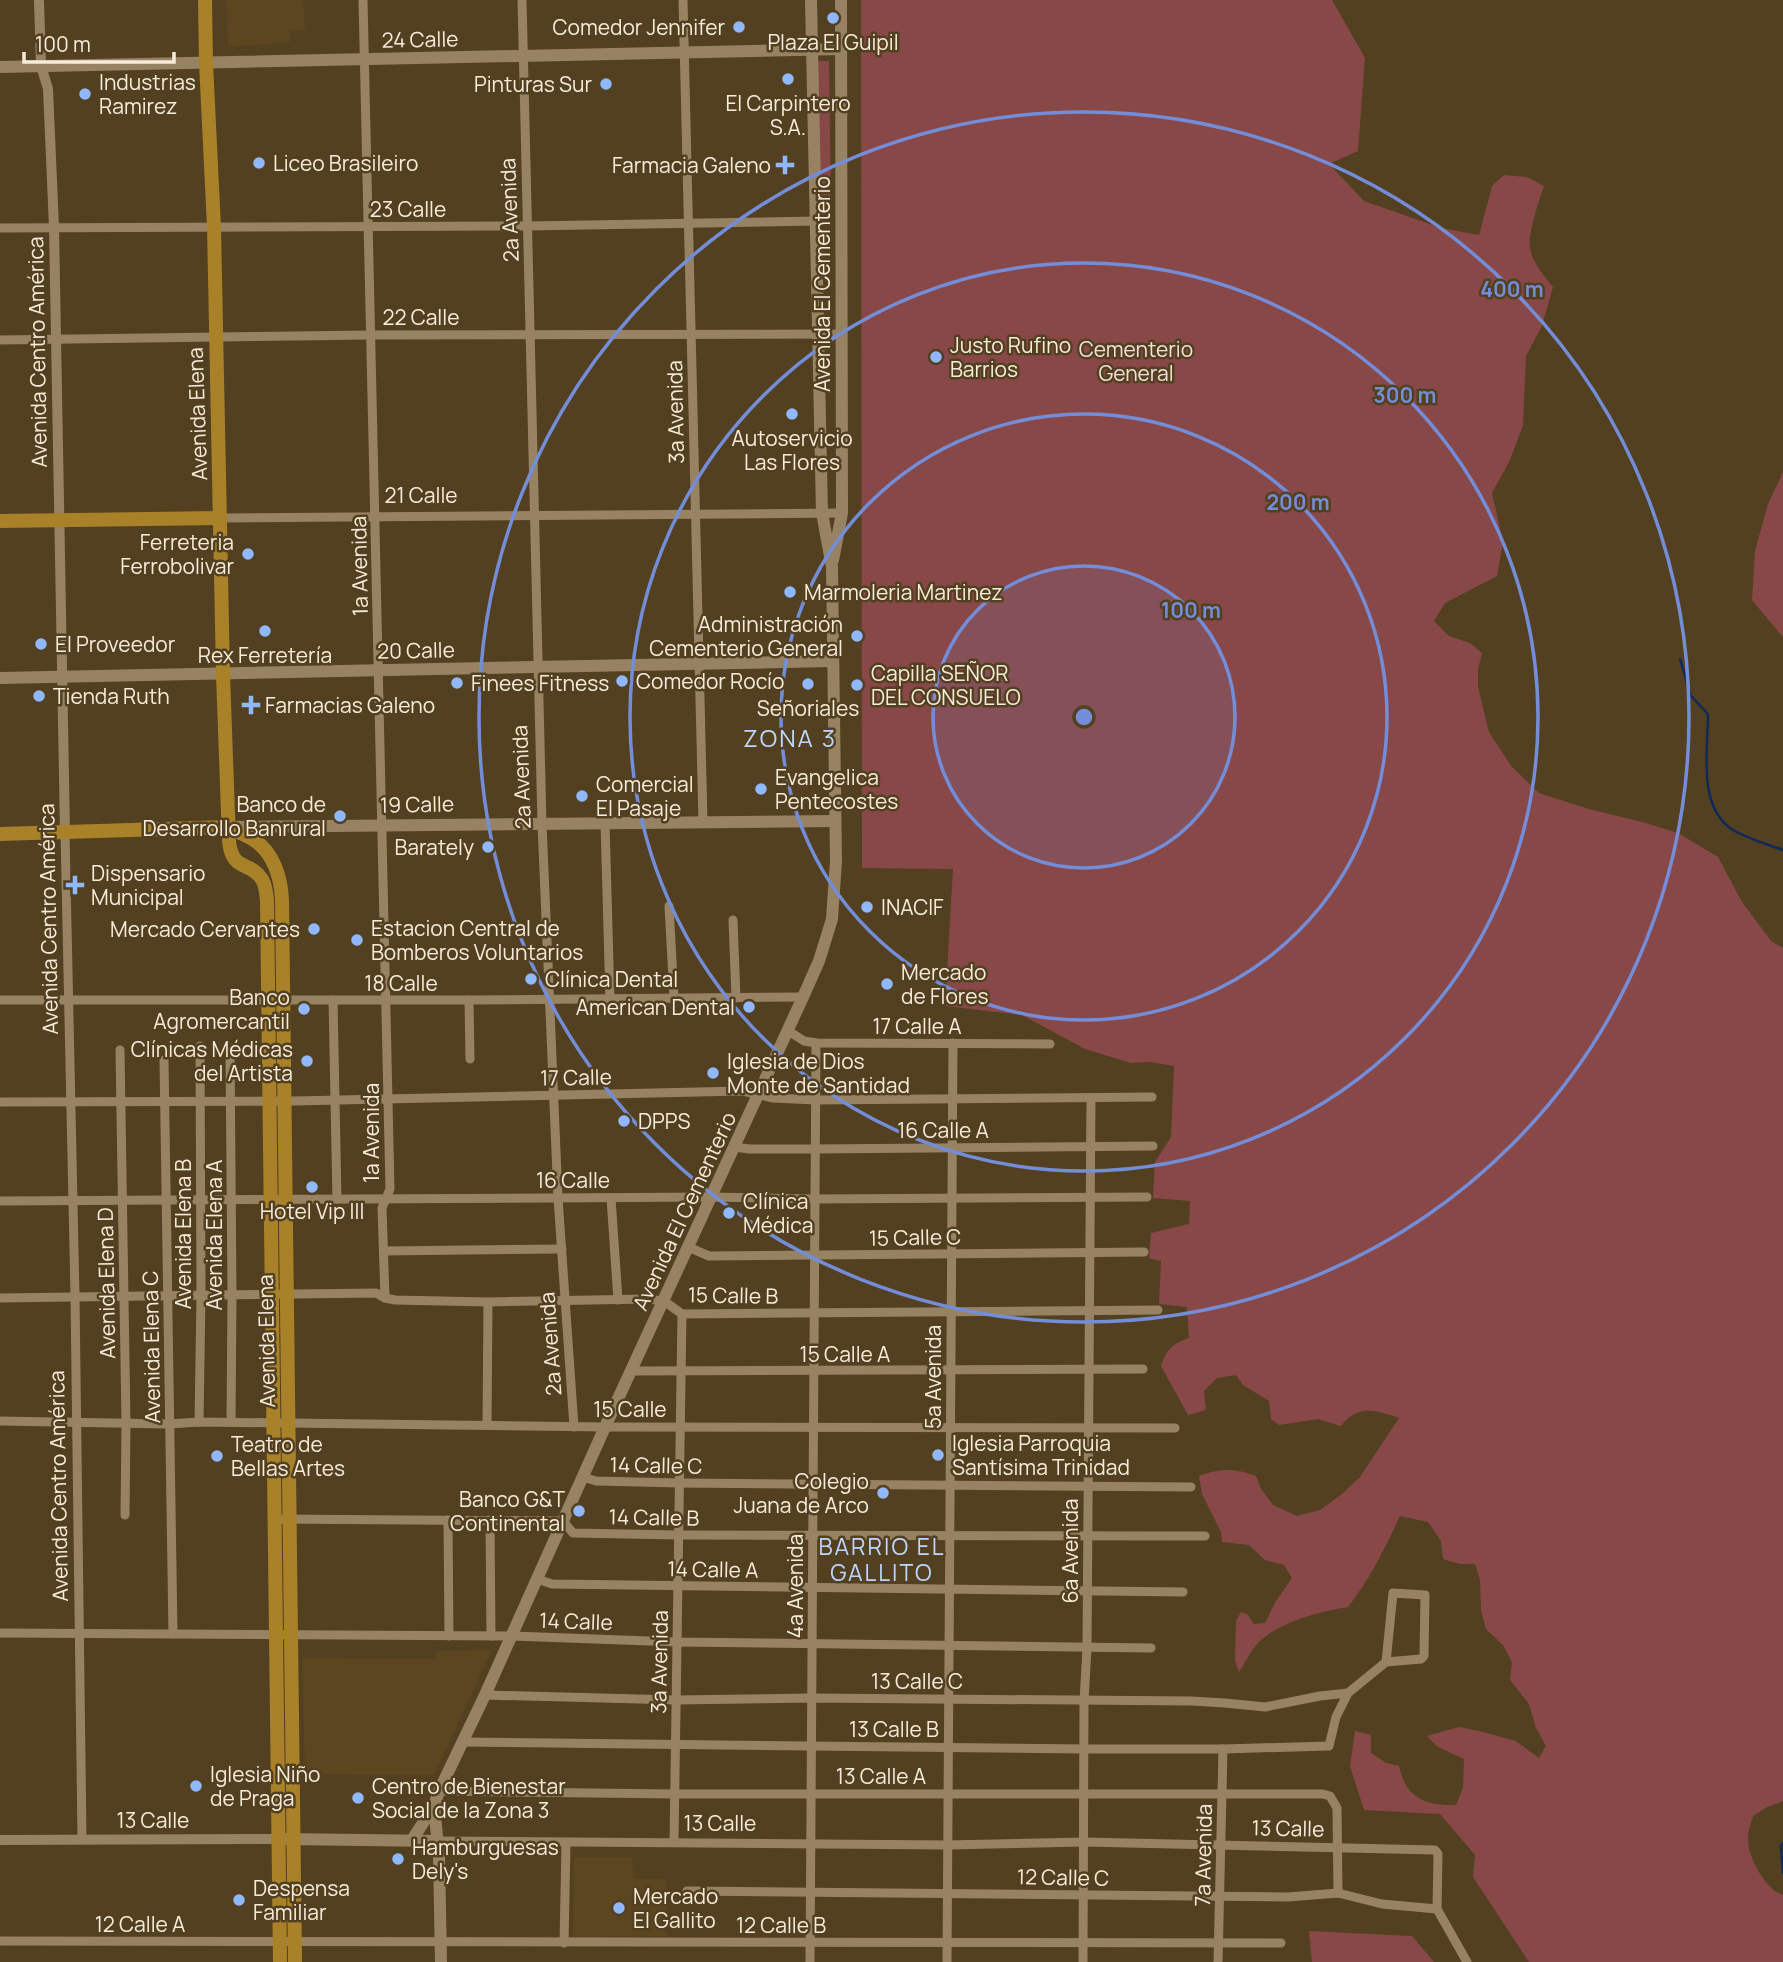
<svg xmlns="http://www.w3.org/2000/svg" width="1783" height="1962" font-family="Manrope,sans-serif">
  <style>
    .built { fill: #5b461f }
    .green { fill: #894848 }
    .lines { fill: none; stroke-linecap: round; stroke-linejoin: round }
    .stream { stroke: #0f2a58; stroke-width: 2.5 }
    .minor { stroke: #978362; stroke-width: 9 }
    .tertiary { stroke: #978362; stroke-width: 10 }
    .secondary { stroke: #978362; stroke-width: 12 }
    .primary { stroke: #a88128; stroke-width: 14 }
    .ring { fill: none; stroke: #748dd9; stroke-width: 3.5 }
    .poi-dot { fill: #90b8fd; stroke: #524021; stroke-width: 2.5 }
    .labels { text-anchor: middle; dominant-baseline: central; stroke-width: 5; stroke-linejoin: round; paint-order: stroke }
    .poi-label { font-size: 21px; fill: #f7ecda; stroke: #524021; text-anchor: start }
    .street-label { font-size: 21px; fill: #f7ecda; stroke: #524021 }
    .park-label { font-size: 21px; fill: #f3dedd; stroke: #524021 }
    .neighbourhood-label { font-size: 23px; letter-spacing: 2px; fill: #bed6fd; stroke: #524021 }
    .quarter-label { font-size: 24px; letter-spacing: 2px; fill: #bed6fd; stroke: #524021 }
    .centre { fill: #748dd9; stroke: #524021; stroke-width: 3.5 }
    .ring-label { font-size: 21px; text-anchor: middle; font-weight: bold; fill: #748dd9; stroke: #524021; stroke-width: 5; stroke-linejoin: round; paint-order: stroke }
  </style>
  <rect width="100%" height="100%" fill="#524021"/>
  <g class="built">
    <path d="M226 0H303L305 30 290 31V42L228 47Z"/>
    <path d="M489 1650 491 1652 434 1775 305 1774 302 1660 304 1658 435 1659 436 1653 438 1651Z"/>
    <path d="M574 1857H632L634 1879H666V1936L573 1937Z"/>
  </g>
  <g class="green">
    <path d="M861 0H1332L1365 58 1358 151 1329 164 1364 201 1441 228 1479 235 1492 186 1504 175 1527 177 1544 186C1539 200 1528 233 1530 248 1532 262 1544 276 1553 287L1542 326 1526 356 1523 425 1510 460 1492 493 1503 542 1497 576 1445 603 1434 621 1449 636 1470 643 1482 653 1478 669V687L1489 732 1511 766 1539 793 1589 809 1642 822 1678 833 1718 857 1742 902 1771 941 1783 948V1801L1767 1807 1753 1816C1751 1823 1748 1831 1748 1838 1747 1856 1766 1890 1783 1895V1962H1529L1473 1877 1475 1855 1440 1814 1364 1810 1350 1766 1355 1731 1371 1735V1753L1386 1763 1399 1766C1406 1798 1425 1806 1456 1805L1463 1788 1464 1759 1438 1747 1427 1736 1459 1727 1479 1731 1516 1741 1539 1758 1546 1746 1536 1728 1529 1704 1510 1680 1512 1662 1503 1645 1486 1629 1481 1610 1480 1580 1475 1564H1460L1443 1559 1441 1541 1428 1522 1400 1516C1385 1548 1370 1579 1348 1607 1321 1611 1276 1623 1257 1644 1250 1652 1245 1663 1239 1672L1235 1661 1236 1621 1241 1612 1247 1614 1254 1624 1265 1623 1276 1601 1292 1578 1284 1565 1265 1560 1249 1545 1222 1542 1221 1532 1202 1494 1199 1476C1221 1468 1234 1468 1256 1476L1261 1489 1273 1505 1297 1516 1320 1510 1342 1494 1360 1477 1399 1418C1375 1410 1358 1404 1341 1426L1318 1419 1279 1425 1271 1419 1269 1401 1243 1385 1236 1375 1217 1378 1204 1391 1206 1410 1188 1415 1161 1366C1167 1349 1172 1344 1189 1338L1187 1307 1159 1304 1161 1261 1149 1258 1151 1233 1189 1224 1190 1201 1153 1198 1155 1162 1171 1137 1174 1066 1150 1062 1131 1063 1085 1049 1022 1015 945 1006 953 869 862 868Z"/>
    <path d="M817 61H829L831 210H820Z"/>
    <path d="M1783 472V637L1752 600 1755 551 1768 504Z"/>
    <path d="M1309 1931 1412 1936 1434 1962H1312Z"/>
  </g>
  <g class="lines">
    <g class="stream">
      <path d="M1680 659 1691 696 1708 714C1708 751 1697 807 1733 830 1748 839 1767 844 1783 850"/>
      <path d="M1783 1843 1781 1846 1783 1873"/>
    </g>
    <g class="minor">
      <path d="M363 0 390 1189 382 1208 385 1298"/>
      <path d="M522 0 542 824 558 1198 574 1427"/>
      <path d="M683 0 703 822"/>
      <path d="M0 228 528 226 816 221"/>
      <path d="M0 340 371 335 841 334"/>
      <path d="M221 518 842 513"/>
      <path d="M605 823 610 999"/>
      <path d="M65 832 75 1296 82 1839"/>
      <path d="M669 906 674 998"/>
      <path d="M733 920 736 998"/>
      <path d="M0 1000H469L803 997"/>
      <path d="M333 1000 337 1199"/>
      <path d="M469 1000 470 1059"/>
      <path d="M787 1030 804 1041 816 1043 1050 1044"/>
      <path d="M230 1048 232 1294 231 1422"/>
      <path d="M120 1050 126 1424 125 1515"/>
      <path d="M164 1060 173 1634"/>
      <path d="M0 1102 294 1101 743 1091 773 1098 815 1100 1152 1097"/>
      <path d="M734 1147 749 1149H815L1153 1146"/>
      <path d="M611 1198 618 1300"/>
      <path d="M0 1201 711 1197 815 1199 1147 1197"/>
      <path d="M688 1247 709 1256 1144 1252"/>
      <path d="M384 1251 562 1249"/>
      <path d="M0 1298 376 1293 385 1298 395 1300 488 1302 647 1299 664 1301 682 1314 1158 1310"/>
      <path d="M632 1371 1143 1369"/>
      <path d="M0 1421 169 1424 199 1422 289 1423 605 1427 1175 1428"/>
      <path d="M199 1422 201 1295 200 1046"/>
      <path d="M487 1425 488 1302"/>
      <path d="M583 1477 596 1481 679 1483 1191 1487"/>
      <path d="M276 1519 563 1521 573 1533 678 1535 1205 1536"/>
      <path d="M448 1520 449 1636"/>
      <path d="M490 1520 491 1636"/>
      <path d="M537 1579 552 1584 1183 1592"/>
      <path d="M0 1633 512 1636 677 1642 1151 1648"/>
      <path d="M485 1695 676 1700 812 1698 1191 1701 1225 1703 1265 1707 1320 1696 1348 1693"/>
      <path d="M461 1742 1084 1749H1223L1329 1746 1336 1717 1348 1693 1386 1662 1393 1593 1425 1595 1424 1656 1421 1659 1386 1662"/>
      <path d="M439 1791 675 1794H1323L1330 1796 1337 1808 1338 1893"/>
      <path d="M438 1841 947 1845 1084 1842 1435 1850 1438 1854 1437 1909 1467 1962"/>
      <path d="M674 1842 682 1314"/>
      <path d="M687 1891 1288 1897 1338 1893 1382 1904 1437 1909"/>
      <path d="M0 1941 1281 1943"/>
      <path d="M564 1943 566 1843"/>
      <path d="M810 1962 816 1043"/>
      <path d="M947 1962 953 1043"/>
      <path d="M1083 1962 1084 1701 1087 1648 1091 1098"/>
      <path d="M1218 1962 1223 1749"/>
    </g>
    <g class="tertiary">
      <path d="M39 0 41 66 48 89 54 227 65 832"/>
      <path d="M0 1840 279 1839"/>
    </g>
    <g class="secondary">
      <path d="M0 67 841 49"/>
      <path d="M833 560 842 513 841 0"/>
      <path d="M0 678 832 661"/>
      <path d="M230 827 835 821"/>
      <path d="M285 1839 438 1841"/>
      <path d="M412 1840 434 1806"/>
      <path d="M441 1962 439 1856 434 1806 439 1791 485 1695 605 1427 803 997 819 961 832 919 836 861 832 567 822 513 811 0"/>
    </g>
    <g class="primary">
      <path d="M205 0 206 63 214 227 223 674 229 841C232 872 250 861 261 878 266 884 266 893 267 900L280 1962"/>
      <path d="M0 521 221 518"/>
      <path d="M229 827C237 832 246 835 254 840 274 853 281 878 282 900L295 1962"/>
      <path d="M0 834 229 827"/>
    </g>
  </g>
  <circle cx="1084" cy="717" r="151" fill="#748dd9" fill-opacity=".12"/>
  <g class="ring">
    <circle cx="1084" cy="717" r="151"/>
    <circle cx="1084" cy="717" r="303"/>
    <circle cx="1084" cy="717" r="454"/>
    <circle cx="1084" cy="717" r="605"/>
  </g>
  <g class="poi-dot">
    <circle cx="833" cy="18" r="7"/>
    <circle cx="739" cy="27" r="7"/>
    <circle cx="788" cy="79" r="7"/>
    <circle cx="606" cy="84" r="7"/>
    <circle cx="85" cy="94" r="7"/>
    <circle cx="259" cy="163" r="7"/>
    <path d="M781.5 154.5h7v7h7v7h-7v7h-7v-7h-7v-7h7z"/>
    <circle cx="936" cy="357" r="7"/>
    <circle cx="792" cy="414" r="7"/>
    <circle cx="248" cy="554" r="7"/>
    <circle cx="790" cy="592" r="7"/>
    <circle cx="265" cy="631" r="7"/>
    <circle cx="857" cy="636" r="7"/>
    <circle cx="41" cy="644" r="7"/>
    <circle cx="622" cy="681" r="7"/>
    <circle cx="457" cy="683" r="7"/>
    <circle cx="808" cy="684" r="7"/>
    <circle cx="857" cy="685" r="7"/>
    <circle cx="39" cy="696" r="7"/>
    <path d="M247.5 694.5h7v7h7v7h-7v7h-7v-7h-7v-7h7z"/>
    <circle cx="761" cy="789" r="7"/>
    <circle cx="582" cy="796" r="7"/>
    <circle cx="340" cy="816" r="7"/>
    <circle cx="488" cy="847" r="7"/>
    <path d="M71.5 874.5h7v7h7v7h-7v7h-7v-7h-7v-7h7z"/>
    <circle cx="867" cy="907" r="7"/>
    <circle cx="314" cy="929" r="7"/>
    <circle cx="357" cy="940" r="7"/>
    <circle cx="531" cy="979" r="7"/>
    <circle cx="887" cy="984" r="7"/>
    <circle cx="749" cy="1007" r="7"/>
    <circle cx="304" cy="1009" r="7"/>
    <circle cx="307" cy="1061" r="7"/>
    <circle cx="713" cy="1073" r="7"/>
    <circle cx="624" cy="1121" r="7"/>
    <circle cx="312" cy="1187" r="7"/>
    <circle cx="729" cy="1213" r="7"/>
    <circle cx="938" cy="1455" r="7"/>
    <circle cx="217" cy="1456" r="7"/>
    <circle cx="883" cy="1493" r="7"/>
    <circle cx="579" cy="1511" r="7"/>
    <circle cx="196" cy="1786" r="7"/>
    <circle cx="358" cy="1798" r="7"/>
    <circle cx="398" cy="1859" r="7"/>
    <circle cx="239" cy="1900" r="7"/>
    <circle cx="619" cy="1908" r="7"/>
  </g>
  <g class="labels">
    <g class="poi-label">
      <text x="725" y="27" text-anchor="end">Comedor Jennifer</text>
      <text x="833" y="42" text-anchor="middle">Plaza El Guipil</text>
      <text x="99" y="82">Industrias<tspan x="99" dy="24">Ramirez</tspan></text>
      <text x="592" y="84" text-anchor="end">Pinturas Sur</text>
      <text x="788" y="103" text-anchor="middle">El Carpintero<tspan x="788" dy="24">S.A.</tspan></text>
      <text x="273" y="163">Liceo Brasileiro</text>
      <text x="771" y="165" text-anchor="end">Farmacia Galeno</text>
      <text x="950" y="345">Justo Rufino<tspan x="950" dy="24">Barrios</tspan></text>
      <text x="792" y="438" text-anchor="middle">Autoservicio<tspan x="792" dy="24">Las Flores</tspan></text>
      <text x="234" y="542" text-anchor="end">Ferreteria<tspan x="234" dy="24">Ferrobolivar</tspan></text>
      <text x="804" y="592">Marmoleria Martinez</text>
      <text x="843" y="624" text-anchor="end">Administración<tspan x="843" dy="24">Cementerio General</tspan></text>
      <text x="55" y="644">El Proveedor</text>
      <text x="265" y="655" text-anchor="middle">Rex Ferretería</text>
      <text x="871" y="673">Capilla SEÑOR<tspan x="871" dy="24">DEL CONSUELO</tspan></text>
      <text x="636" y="681">Comedor Rocío</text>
      <text x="471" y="683">Finees Fitness</text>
      <text x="53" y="696">Tienda Ruth</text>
      <text x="265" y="705">Farmacias Galeno</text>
      <text x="808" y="708" text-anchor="middle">Señoriales</text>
      <text x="775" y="777">Evangelica<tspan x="775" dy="24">Pentecostes</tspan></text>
      <text x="596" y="784">Comercial<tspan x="596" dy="24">El Pasaje</tspan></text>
      <text x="326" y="804" text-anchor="end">Banco de<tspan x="326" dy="24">Desarrollo Banrural</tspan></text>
      <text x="474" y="847" text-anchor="end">Barately</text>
      <text x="91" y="873">Dispensario<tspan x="91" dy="24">Municipal</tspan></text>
      <text x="881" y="907">INACIF</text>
      <text x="371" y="928">Estacion Central de<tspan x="371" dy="24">Bomberos Voluntarios</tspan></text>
      <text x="300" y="929" text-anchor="end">Mercado Cervantes</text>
      <text x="901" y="972">Mercado<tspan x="901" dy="24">de Flores</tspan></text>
      <text x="545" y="979">Clínica Dental</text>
      <text x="290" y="997" text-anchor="end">Banco<tspan x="290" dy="24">Agromercantil</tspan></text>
      <text x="735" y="1007" text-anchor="end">American Dental</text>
      <text x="293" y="1049" text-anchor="end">Clínicas Médicas<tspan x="293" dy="24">del Artista</tspan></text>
      <text x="727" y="1061">Iglesia de Dios<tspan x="727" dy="24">Monte de Santidad</tspan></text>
      <text x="638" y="1121">DPPS</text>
      <text x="743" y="1201">Clínica<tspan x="743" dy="24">Médica</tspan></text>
      <text x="312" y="1211" text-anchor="middle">Hotel Vip III</text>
      <text x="952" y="1443">Iglesia Parroquia<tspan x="952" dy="24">Santísima Trinidad</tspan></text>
      <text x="231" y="1444">Teatro de<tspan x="231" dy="24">Bellas Artes</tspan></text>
      <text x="869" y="1481" text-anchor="end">Colegio<tspan x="869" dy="24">Juana de Arco</tspan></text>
      <text x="565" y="1499" text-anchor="end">Banco G&amp;T<tspan x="565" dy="24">Continental</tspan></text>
      <text x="210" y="1774">Iglesia Niño<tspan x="210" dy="24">de Praga</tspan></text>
      <text x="372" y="1786">Centro de Bienestar<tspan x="372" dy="24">Social de la Zona 3</tspan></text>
      <text x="412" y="1847">Hamburguesas<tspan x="412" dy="24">Dely's</tspan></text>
      <text x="253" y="1888">Despensa<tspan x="253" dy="24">Familiar</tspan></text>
      <text x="633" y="1896">Mercado<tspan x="633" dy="24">El Gallito</tspan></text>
    </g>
    <g class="street-label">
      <text transform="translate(420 39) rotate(-1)">24 Calle</text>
      <text x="408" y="209">23 Calle</text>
      <text transform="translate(509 210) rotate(-92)">2a Avenida</text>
      <text transform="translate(822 284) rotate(-90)">Avenida El Cementerio</text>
      <text x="421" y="317">22 Calle</text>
      <text transform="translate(37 352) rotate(-91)">Avenida Centro América</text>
      <text transform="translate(675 412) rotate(-91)">3a Avenida</text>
      <text transform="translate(197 414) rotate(-92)">Avenida Elena</text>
      <text x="421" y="495">21 Calle</text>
      <text transform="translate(359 566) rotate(-91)">1a Avenida</text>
      <text transform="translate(416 650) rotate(-1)">20 Calle</text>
      <text transform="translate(521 777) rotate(-92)">2a Avenida</text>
      <text transform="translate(417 804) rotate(-1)">19 Calle</text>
      <text transform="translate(48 919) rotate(-91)">Avenida Centro América</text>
      <text x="401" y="983">18 Calle</text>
      <text x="917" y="1026">17 Calle A</text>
      <text transform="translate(576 1077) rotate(-1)">17 Calle</text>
      <text x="943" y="1130">16 Calle A</text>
      <text transform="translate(371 1133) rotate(-90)">1a Avenida</text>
      <text x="573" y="1180">16 Calle</text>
      <text transform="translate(684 1211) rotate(-65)">Avenida El Cementerio</text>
      <text transform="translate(183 1234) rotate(-90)">Avenida Elena B</text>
      <text transform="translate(214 1235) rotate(-90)">Avenida Elena A</text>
      <text transform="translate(915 1237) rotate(-1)">15 Calle C</text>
      <text transform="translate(106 1283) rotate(-91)">Avenida Elena D</text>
      <text transform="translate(733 1295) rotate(1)">15 Calle B</text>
      <text transform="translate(266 1341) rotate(-91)">Avenida Elena</text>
      <text transform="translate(550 1344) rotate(-94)">2a Avenida</text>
      <text transform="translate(151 1347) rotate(-91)">Avenida Elena C</text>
      <text x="845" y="1354">15 Calle A</text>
      <text transform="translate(933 1377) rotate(-90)">5a Avenida</text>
      <text x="630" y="1409">15 Calle</text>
      <text transform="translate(656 1465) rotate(1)">14 Calle C</text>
      <text transform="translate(58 1486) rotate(-91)">Avenida Centro América</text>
      <text transform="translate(654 1517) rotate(1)">14 Calle B</text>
      <text transform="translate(1070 1551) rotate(-90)">6a Avenida</text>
      <text transform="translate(713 1569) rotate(1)">14 Calle A</text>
      <text transform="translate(795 1586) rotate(-90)">4a Avenida</text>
      <text transform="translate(576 1621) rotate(2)">14 Calle</text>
      <text transform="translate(659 1662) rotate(-89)">3a Avenida</text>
      <text x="917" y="1681">13 Calle C</text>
      <text x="894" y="1729">13 Calle B</text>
      <text x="881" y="1776">13 Calle A</text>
      <text x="153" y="1820">13 Calle</text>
      <text x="720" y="1823">13 Calle</text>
      <text transform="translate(1288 1828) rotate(1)">13 Calle</text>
      <text transform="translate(1203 1855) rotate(-89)">7a Avenida</text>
      <text transform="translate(1063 1877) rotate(1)">12 Calle C</text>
      <text x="140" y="1924">12 Calle A</text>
      <text x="781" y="1925">12 Calle B</text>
    </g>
    <g class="park-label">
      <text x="1136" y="349">Cementerio<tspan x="1136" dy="24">General</tspan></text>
    </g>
    <g class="neighbourhood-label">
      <text x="882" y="1546">BARRIO EL<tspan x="882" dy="26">GALLITO</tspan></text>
    </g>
    <g class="quarter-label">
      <text x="790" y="737">ZONA 3</text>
    </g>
  </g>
  <circle cx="1084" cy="717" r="10" class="centre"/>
  <g class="ring-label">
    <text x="1512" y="297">400 m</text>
    <text x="1405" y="403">300 m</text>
    <text x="1298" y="510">200 m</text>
    <text x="1191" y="618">100 m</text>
  </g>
  <path d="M24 52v10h150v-10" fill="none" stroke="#f7ecda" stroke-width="3.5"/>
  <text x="35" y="52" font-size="21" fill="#f7ecda" stroke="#524021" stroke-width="5" paint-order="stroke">100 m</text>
</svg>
